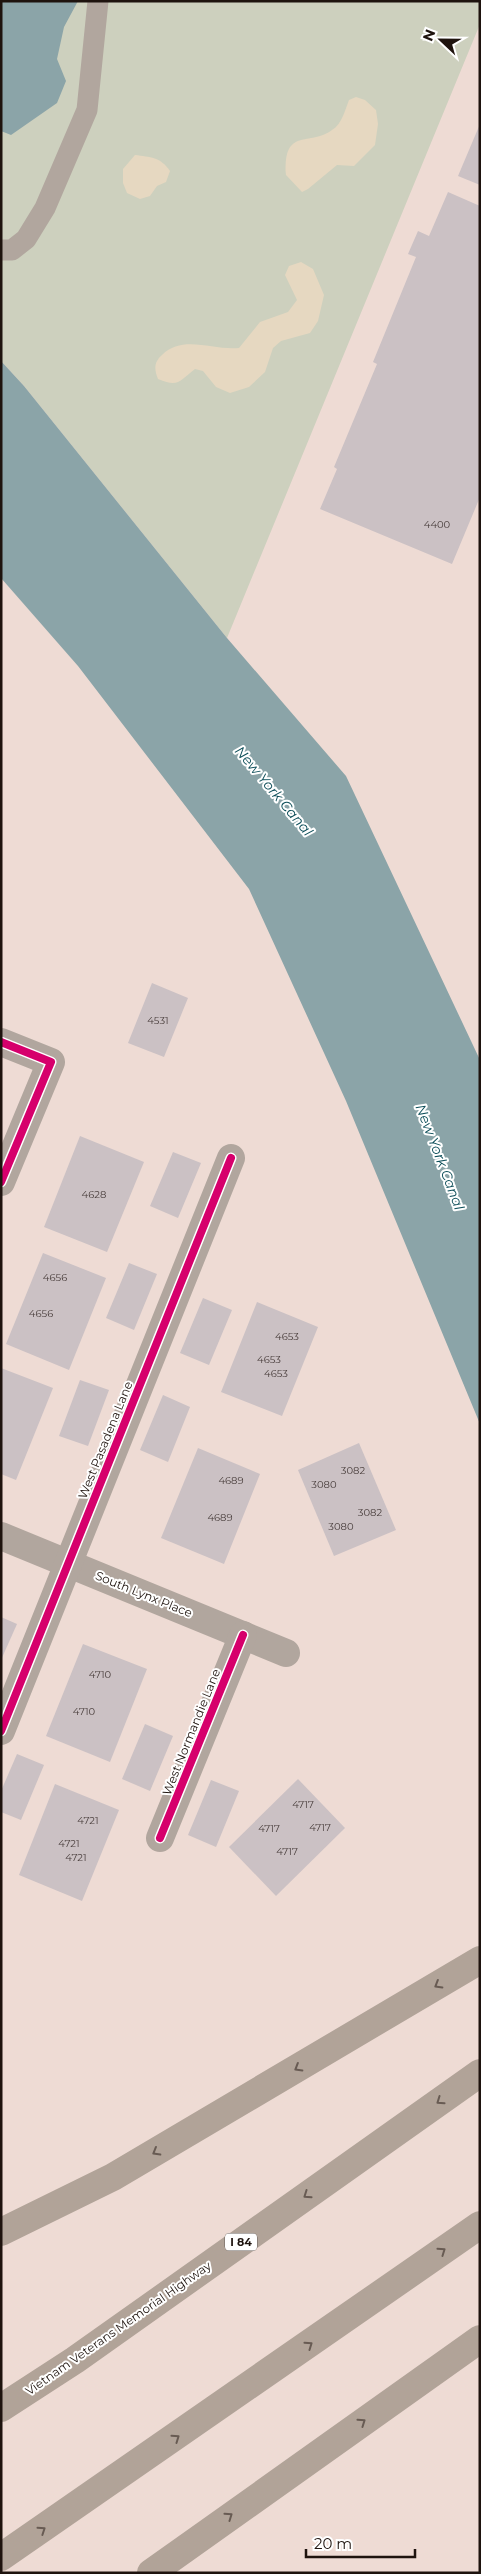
<svg xmlns="http://www.w3.org/2000/svg" width="481" height="2574" font-family="Montserrat,sans-serif">
  <style>
    .green { fill: #cdd0be }
    .sand { fill: #e6d8c1 }
    .water { fill: #8ba4a8 }
    .building { fill: #cbc1c4 }
    .lines { fill: none; stroke-linecap: round; stroke-linejoin: round }
    .service { stroke: #b1a69e; stroke-width: 21 }
    .minor { stroke: #b1a69e; stroke-width: 28 }
    .motorway { stroke: #b1a398; stroke-width: 28 }
    .cycleway-casing { stroke: #fff; stroke-width: 11 }
    .cycleway { stroke: #d6006c; stroke-width: 8 }
    .oneway { stroke: #685b53 }
    .labels { text-anchor: middle; dominant-baseline: central; stroke-width: 4; stroke-linejoin: round; paint-order: stroke }
    .number-label { font-size: 10px; fill: #493e3c }
    .shield { fill: #fff; stroke: #625a56; stroke-width: 1 }
    .shield-label { font-size: 11px; font-weight: bold; fill: #1e130e }
    .street-label { font-size: 12px; fill: #1e130e; stroke: #fff }
    .water-label { font-size: 14px; font-style: italic; fill: #0d4e59; stroke: #fff }
  </style>
  <rect width="100%" height="100%" fill="#eedbd4"/>
  <path class="green" d="M1 1H480V24L227 638 24 386 1 361Z"/>
  <g class="sand">
    <path d="M356 97 365 100 376 110 378 124 375 145 354 166 337 165 308 189 302 192 286 175C283 126 310 147 332 130 342 124 345 110 349 100Z"/>
    <path d="M135 155C150 157 161 157 170 171L166 182 157 186 150 196 140 199 127 193 123 183V169Z"/>
    <path d="M301 262 313 269 324 295 318 321 310 333 281 341 273 348 265 372 249 387 230 393 216 387 203 371 195 369C179 381 179 388 158 379 154 369 154 362 162 355 183 334 214 351 239 348L260 322 288 312 297 300 285 275 289 266Z"/>
  </g>
  <g class="water">
    <path d="M1 1H78L64 27 57 59 66 81 57 103 11 135 1 131Z"/>
    <path d="M1 361 24 386 227 638 346 776 480 1060V1424L346 1101 249 889 78 666 1 578Z"/>
  </g>
  <g class="building">
    <path d="M480 124V185L458 176Z"/>
    <path d="M448 192 480 206V497L452 564 320 509 337 469 334 467 377 364 373 362 416 257 408 254 418 231 429 236Z"/>
    <path d="M152 983 188 998 164 1057 128 1043Z"/>
    <path d="M80 1136 144 1162 107 1252 44 1227Z"/>
    <path d="M173 1152 201 1163 178 1218 150 1206Z"/>
    <path d="M43 1253 106 1278 69 1370 6 1344Z"/>
    <path d="M129 1263 157 1274 134 1330 106 1318Z"/>
    <path d="M203 1298 232 1310 209 1365 180 1353Z"/>
    <path d="M257 1302 318 1327 282 1416 221 1392Z"/>
    <path d="M1 1368 53 1388 16 1480 1 1474Z"/>
    <path d="M80 1380 109 1390 88 1446 59 1436Z"/>
    <path d="M163 1395 190 1407 168 1462 140 1450Z"/>
    <path d="M359 1443 396 1530 334 1556 298 1470Z"/>
    <path d="M198 1448 260 1474 224 1564 161 1538Z"/>
    <path d="M1 1617 17 1624 1 1660Z"/>
    <path d="M83 1644 147 1669 110 1762 46 1736Z"/>
    <path d="M145 1724 173 1736 150 1791 122 1779Z"/>
    <path d="M17 1754 44 1765 21 1820 1 1812V1791Z"/>
    <path d="M298 1779 345 1828 276 1896 229 1847Z"/>
    <path d="M211 1780 239 1791 216 1847 188 1835Z"/>
    <path d="M55 1784 119 1810 82 1901 19 1875Z"/>
  </g>
  <g class="lines">
    <path class="service" d="M1 250H12L26 239 45 208 87 110 98 1"/>
    <g class="minor">
      <path d="M1 1042 51 1062 1 1182"/>
      <path d="M1 1536 286 1653"/>
      <path d="M1 1731 231 1158"/>
      <path d="M160 1838 243 1635"/>
    </g>
    <g class="motorway">
      <path d="M1 2232 113 2177 480 1960"/>
      <path d="M1 2408 75 2360 480 2073"/>
      <path d="M1 2557 480 2225"/>
      <path d="M151 2573 480 2339"/>
    </g>
    <defs>
      <g id="cycleway">
        <path d="M1 1042 51 1062 1 1182"/>
        <path d="M1 1731 231 1158"/>
        <path d="M160 1838 243 1635"/>
      </g>
    </defs>
    <use href="#cycleway" class="cycleway-casing"/>
    <use href="#cycleway" class="cycleway"/>
  </g>
  <defs><path id="oneway-chevron" d="M-2-3.5L2.5 0L-2 3.5" fill="none" stroke-width="1.6" stroke-linecap="round" stroke-linejoin="round" transform="scale(1.25)"/></defs>
  <g class="oneway">
    <use href="#oneway-chevron" transform="translate(438 1985) rotate(149)"/>
    <use href="#oneway-chevron" transform="translate(298 2068) rotate(149)"/>
    <use href="#oneway-chevron" transform="translate(440 2101) rotate(145)"/>
    <use href="#oneway-chevron" transform="translate(156 2152) rotate(150)"/>
    <use href="#oneway-chevron" transform="translate(307 2195) rotate(145)"/>
    <use href="#oneway-chevron" transform="translate(442 2251) rotate(-35)"/>
    <use href="#oneway-chevron" transform="translate(309 2345) rotate(-35)"/>
    <use href="#oneway-chevron" transform="translate(362 2422) rotate(-35)"/>
    <use href="#oneway-chevron" transform="translate(176 2438) rotate(-35)"/>
    <use href="#oneway-chevron" transform="translate(229 2516) rotate(-35)"/>
    <use href="#oneway-chevron" transform="translate(42 2530) rotate(-34)"/>
  </g>
  <g class="labels">
    <g class="number-label">
      <text x="437" y="524">4400</text>
      <text x="158" y="1020">4531</text>
      <text x="94" y="1194">4628</text>
      <text x="55" y="1277">4656</text>
      <text x="41" y="1313">4656</text>
      <text x="287" y="1336">4653</text>
      <text x="269" y="1359">4653</text>
      <text x="276" y="1373">4653</text>
      <text x="353" y="1470">3082</text>
      <text x="231" y="1480">4689</text>
      <text x="324" y="1484">3080</text>
      <text x="370" y="1512">3082</text>
      <text x="220" y="1517">4689</text>
      <text x="341" y="1526">3080</text>
      <text x="100" y="1674">4710</text>
      <text x="84" y="1711">4710</text>
      <text x="303" y="1804">4717</text>
      <text x="88" y="1820">4721</text>
      <text x="320" y="1827">4717</text>
      <text x="269" y="1828">4717</text>
      <text x="69" y="1843">4721</text>
      <text x="287" y="1851">4717</text>
      <text x="76" y="1857">4721</text>
    </g>
    <rect class="shield" x="225" y="2233.5" width="32" height="17" rx="4"/>
    <g class="shield-label">
      <text x="241" y="2242">I 84</text>
    </g>
    <g class="street-label">
      <text transform="translate(105 1440) rotate(-68)">West Pasadena Lane</text>
      <text transform="translate(144 1594) rotate(22)">South Lynx Place</text>
      <text transform="translate(191 1732) rotate(-68)">West Normandie Lane</text>
      <text transform="translate(118 2328) rotate(-35)">Vietnam Veterans Memorial Highway</text>
    </g>
    <g class="water-label">
      <text transform="translate(274 791) rotate(50)">New York Canal</text>
      <text transform="translate(440 1157) rotate(69)">New York Canal</text>
    </g>
  </g>
  <rect width="481" height="2574" fill="none" stroke="#1e130e" stroke-width="5"/>
  <g transform="translate(441 40) rotate(292)" stroke="#ffffff" stroke-width="4" paint-order="stroke">
  <path d="M0-4L9 19L0 12L-9 19Z" fill="#1e130e"/>
  <text y="-8" font-size="14" font-weight="bold" text-anchor="middle" fill="#1e130e">N</text>
  </g>
  <path d="M306 2549v8h109v-8" fill="none" stroke="#1e130e" stroke-width="2.5"/>
  <text x="314" y="2549" font-size="15" fill="#1e130e" stroke="#ffffff" stroke-width="4" paint-order="stroke">20 m</text>
</svg>
